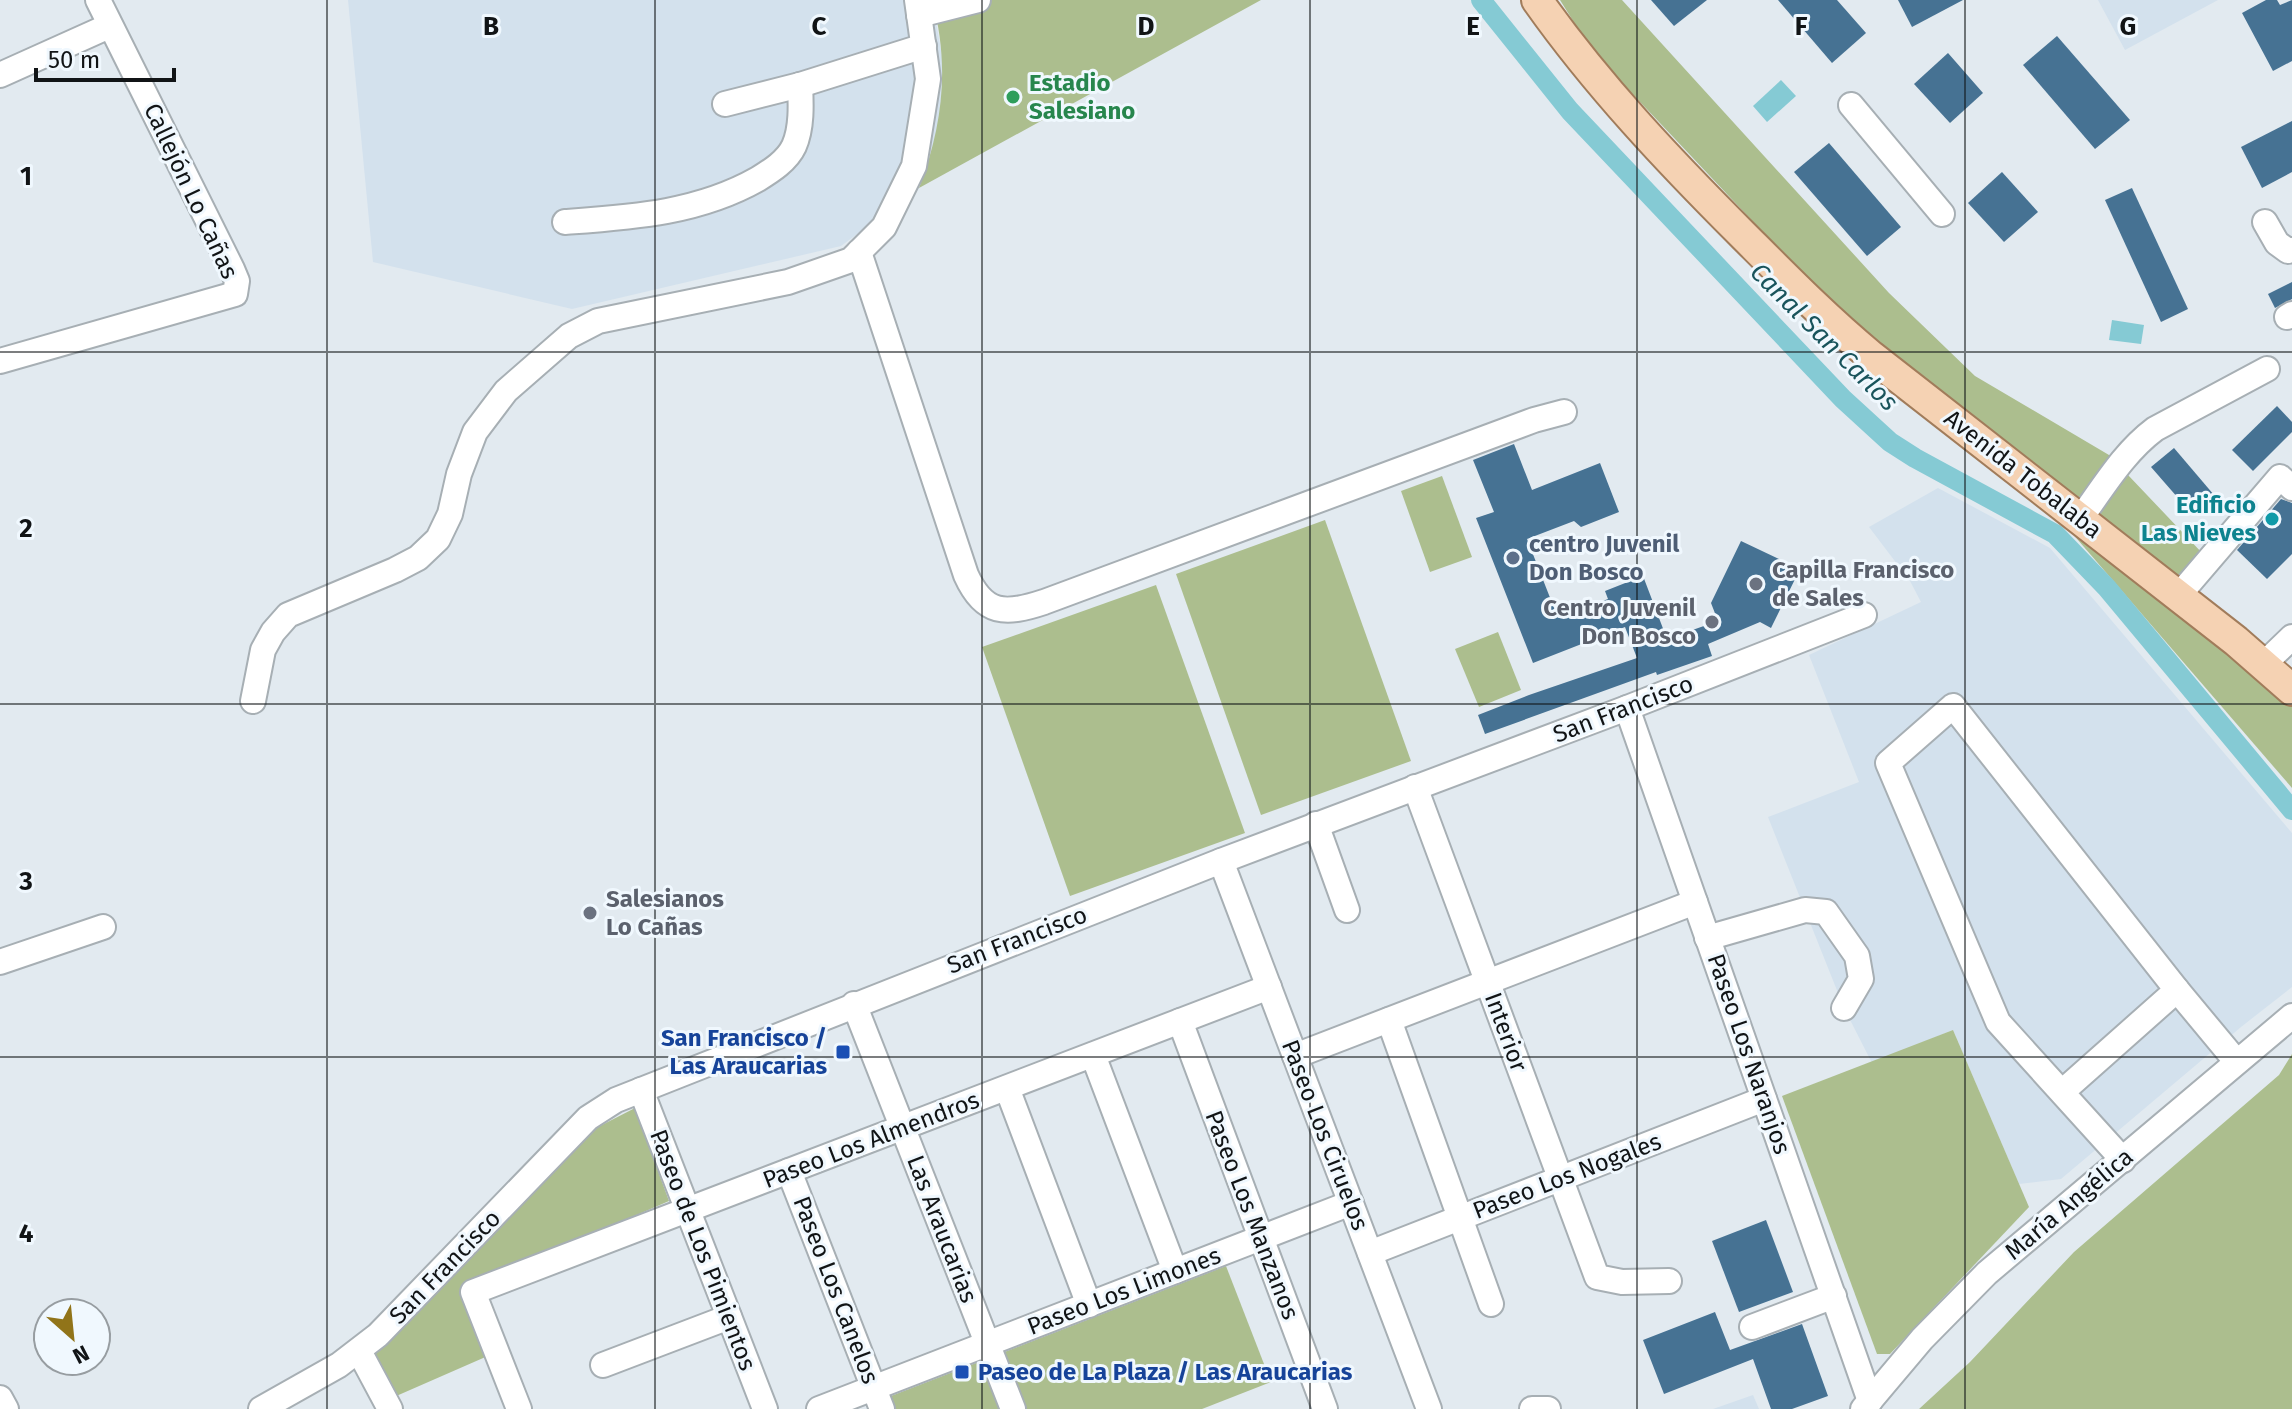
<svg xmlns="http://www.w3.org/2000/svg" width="2292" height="1409" font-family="'Fira Sans',sans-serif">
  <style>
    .built { fill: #d3e1ed }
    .green { fill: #acbe8e }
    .water { fill: #85cad4 }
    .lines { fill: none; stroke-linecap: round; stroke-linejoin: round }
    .canal { stroke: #85cad4; stroke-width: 20 }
    .building { fill: #467293 }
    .minor-casing { stroke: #a7afb4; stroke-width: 28 }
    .major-casing { stroke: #a17c5b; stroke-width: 34 }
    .minor { stroke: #fff; stroke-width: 24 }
    .major { stroke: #f5d2b3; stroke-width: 30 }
    .grid { fill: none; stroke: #111416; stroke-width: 2; stroke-opacity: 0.55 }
    .leisure-dot { fill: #2e9e5b; stroke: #f0f8fe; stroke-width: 3 }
    .culture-dot { fill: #0f9aa8; stroke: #f0f8fe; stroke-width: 3 }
    .service-dot { fill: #5c6f8a; stroke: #f0f8fe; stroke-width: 3 }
    .worship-dot { fill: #6b7280; stroke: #f0f8fe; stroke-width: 3 }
    .transit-dot { fill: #1a4fb4; stroke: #f0f8fe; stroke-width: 3 }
    .labels { text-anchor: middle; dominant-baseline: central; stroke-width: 6; stroke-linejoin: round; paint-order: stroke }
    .leisure-label { font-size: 24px; font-weight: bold; fill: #27864d; stroke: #f0f8fe; text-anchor: start }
    .street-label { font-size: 24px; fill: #111416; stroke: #f0f8fe }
    .culture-label { font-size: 24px; font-weight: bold; fill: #0d838f; stroke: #f0f8fe; text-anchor: end }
    .service-label { font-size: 24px; font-weight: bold; fill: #4e5e75; stroke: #f0f8fe; text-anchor: start }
    .worship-label { font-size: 24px; font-weight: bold; fill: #5b616d; stroke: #f0f8fe; text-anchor: start }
    .transit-label { font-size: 24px; font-weight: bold; fill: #164399; stroke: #f0f8fe; text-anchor: end }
    .water-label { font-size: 26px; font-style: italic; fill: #19545c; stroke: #f0f8fe }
    .grid-label { font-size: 26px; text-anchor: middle; font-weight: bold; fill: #111416; stroke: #f0f8fe; stroke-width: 6; stroke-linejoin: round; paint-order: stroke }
  </style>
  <rect width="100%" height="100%" fill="#e2eaf0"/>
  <g class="built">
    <path d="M348 0H932L943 61 941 110 936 136 919 188 841 246 572 309 373 262Z"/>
    <path d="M2098 0H2218L2125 50Z"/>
    <path d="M1938 488 2050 548 2292 833V987L2241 1027 2061 1179 2019 1184 1953 1030 1872 1063 1844 1008 1768 817 1859 782 1809 655 1921 602 1910 581 1869 527Z"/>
    <path d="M1753 1395 1759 1409H1713Z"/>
  </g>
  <g class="green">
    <path d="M932 0H1261L919 188C943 126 950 64 932 0Z"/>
    <path d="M1560 0H1622L1889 293 1975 376 2109 455 2204 555 2181 585 1840 314 1592 51Z"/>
    <path d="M1442 476 1472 557 1430 572 1401 491Z"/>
    <path d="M1325 520 1411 761 1261 815 1176 574Z"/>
    <path d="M2065 525 2231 645 2292 707V788Z"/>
    <path d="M1156 585 1245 833 1070 896 982 647Z"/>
    <path d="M1498 632 1521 690 1479 707 1455 649Z"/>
    <path d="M1953 1030 2029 1207 1890 1354H1877L1782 1096Z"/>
    <path d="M2292 1054V1409H1919L1970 1362 2074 1252 2279 1075Z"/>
    <path d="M635 1108 669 1201 465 1289 490 1355 394 1397 373 1354 598 1127Z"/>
    <path d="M1226 1266 1271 1382 1202 1409H896L891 1396Z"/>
  </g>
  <g class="water">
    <path d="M1781 80 1796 96 1767 122 1753 106Z"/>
    <path d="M2112 320 2144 325 2141 344 2109 340Z"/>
  </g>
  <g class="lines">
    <path class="canal" d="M1481 0 1570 111 1843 399 1890 442 1915 458 2055 534 2107 588 2292 810"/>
  </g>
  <g class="building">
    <path d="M1651 0H1707L1674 26Z"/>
    <path d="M1778 0H1837L1866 33 1832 63Z"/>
    <path d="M1898 0H1963L1912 27Z"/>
    <path d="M2266 0H2277L2280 5 2292 0V61L2273 71 2242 13Z"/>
    <path d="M2057 36 2130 120 2095 149 2023 65Z"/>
    <path d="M1948 53 1983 93 1950 123 1914 84Z"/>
    <path d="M2292 121V172L2262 188 2241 147Z"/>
    <path d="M1829 143 1901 227 1867 256 1794 172Z"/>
    <path d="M2002 172 2038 212 2004 242 1968 203Z"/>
    <path d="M2132 188 2188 309 2161 322 2105 200Z"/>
    <path d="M2292 282V299L2275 308 2268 294Z"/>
    <path d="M2277 406 2292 422V432L2253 471 2232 450Z"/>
    <path d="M1514 444 1532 490 1600 463 1619 512 1581 527 1574 521 1527 539 1558 618 1608 599 1605 591 1643 576 1667 639 1718 621 1711 603 1741 541 1800 569 1771 628 1760 622 1708 644 1712 656 1657 675 1656 672 1485 734 1478 715 1529 695 1637 658 1625 627 1533 663 1476 518 1494 512 1473 460Z"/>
    <path d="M2174 448 2214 495 2192 514 2151 467Z"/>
    <path d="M2281 499 2292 503V554L2267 579 2237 550Z"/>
    <path d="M1766 1220 1793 1292 1739 1312 1712 1241Z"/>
    <path d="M1715 1312 1730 1350 1802 1324 1828 1396 1792 1409H1771L1753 1359 1664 1394 1643 1340Z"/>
  </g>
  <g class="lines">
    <defs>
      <g id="minor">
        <path d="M919 15 978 0"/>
        <path d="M0 75 109 26"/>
        <path d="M725 104 800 85 924 46"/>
        <path d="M1851 105 1942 214"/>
        <path d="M565 222C633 217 698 213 758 179 771 171 787 161 794 146 802 128 801 104 800 85"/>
        <path d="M2265 222 2277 243 2288 251 2292 250"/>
        <path d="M859 252 966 575C984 615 1005 615 1044 602L1534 420 1564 412"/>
        <path d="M2287 317 2292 314"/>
        <path d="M0 361 235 294 237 281 232 269 98 0"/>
        <path d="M2080 519C2103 488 2123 453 2155 429L2267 369"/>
        <path d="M2185 588 2280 477 2292 488"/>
        <path d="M2264 664 2292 637"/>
        <path d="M253 701 263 650 273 632 288 615 395 570 418 558 438 539 450 514 459 474 475 432 506 391 569 336 598 321 788 282 851 260 884 227 914 166 928 79 917 0"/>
        <path d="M1627 708 1870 1401"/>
        <path d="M1415 787 1597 1277 1622 1282 1669 1281"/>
        <path d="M1316 824 1347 910"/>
        <path d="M1221 861 1429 1409"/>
        <path d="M1707 938 1805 910 1826 912 1857 956 1861 979 1844 1008"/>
        <path d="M0 962 103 927"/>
        <path d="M2177 990 2236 1061"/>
        <path d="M854 1004 1013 1409"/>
        <path d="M1389 1020 1491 1304"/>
        <path d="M1180 1021 1325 1409"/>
        <path d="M1093 1055 1175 1271"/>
        <path d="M1295 1056 1695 902"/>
        <path d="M1007 1088 1089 1305"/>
        <path d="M641 1090 765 1409"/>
        <path d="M2062 1092 2177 990 1953 706 1888 763 1998 1022 2123 1160"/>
        <path d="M789 1171 882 1409"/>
        <path d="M1370 1253 1764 1099"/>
        <path d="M1752 1327 1834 1296"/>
        <path d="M359 1351 390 1409"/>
        <path d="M603 1365 729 1317"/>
        <path d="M0 1398 6 1409"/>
        <path d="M261 1409 339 1365 378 1335 588 1118 616 1100 1221 861 1627 708 1864 615"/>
        <path d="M519 1409 473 1292 1269 987"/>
        <path d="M819 1409 1351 1203"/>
        <path d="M1532 1409H1548"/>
        <path d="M1863 1409 1922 1339 1987 1273 2292 1016"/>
      </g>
      <path id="major" d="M1537 0C1597 85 1669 161 1742 234 1784 276 1825 318 1871 356L2236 641 2292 690"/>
    </defs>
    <use href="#minor" class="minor-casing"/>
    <use href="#major" class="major-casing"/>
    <use href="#minor" class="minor"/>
    <use href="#major" class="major"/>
  </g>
  <path class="grid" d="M327 0V1409M655 0V1409M982 0V1409M1310 0V1409M1637 0V1409M1965 0V1409M0 352H2292M0 704H2292M0 1057H2292"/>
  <circle class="leisure-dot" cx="1013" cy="97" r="8"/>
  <circle class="culture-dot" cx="2272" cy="519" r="8"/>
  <circle class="service-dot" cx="1513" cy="558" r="8"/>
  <g class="worship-dot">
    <circle cx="1756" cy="584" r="8"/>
    <circle cx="1712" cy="622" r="8"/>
    <circle cx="590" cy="913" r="8"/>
  </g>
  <g class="transit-dot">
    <rect x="835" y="1044" width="16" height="16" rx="4"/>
    <rect x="954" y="1364" width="16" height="16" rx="4"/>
  </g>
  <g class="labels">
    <g class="leisure-label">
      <text x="1029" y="83">Estadio<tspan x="1029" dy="28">Salesiano</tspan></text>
    </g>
    <g class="street-label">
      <text transform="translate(191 191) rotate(65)">Callejón Lo Cañas</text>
      <text transform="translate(2023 474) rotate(38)">Avenida Tobalaba</text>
      <text transform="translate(1623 709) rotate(-21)">San Francisco</text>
      <text transform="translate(1017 940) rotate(-21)">San Francisco</text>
      <text transform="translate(1506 1032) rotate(70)">Interior</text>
      <text transform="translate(1749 1054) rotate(71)">Paseo Los Naranjos</text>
      <text transform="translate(1325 1135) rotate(69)">Paseo Los Ciruelos</text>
      <text transform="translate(871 1140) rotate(-21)">Paseo Los Almendros</text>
      <text transform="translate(1567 1176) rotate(-21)">Paseo Los Nogales</text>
      <text transform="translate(2069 1204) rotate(-40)">María Angélica</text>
      <text transform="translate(1252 1215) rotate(69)">Paseo Los Manzanos</text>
      <text transform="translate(942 1229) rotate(69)">Las Araucarias</text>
      <text transform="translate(703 1250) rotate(69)">Paseo de Los Pimientos</text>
      <text transform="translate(445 1267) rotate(-46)">San Francisco</text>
      <text transform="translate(836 1290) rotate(69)">Paseo Los Canelos</text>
      <text transform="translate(1124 1291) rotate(-21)">Paseo Los Limones</text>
    </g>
    <g class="culture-label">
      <text x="2256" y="505">Edificio<tspan x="2256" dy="28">Las Nieves</tspan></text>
    </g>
    <g class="service-label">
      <text x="1529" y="544">centro Juvenil<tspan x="1529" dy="28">Don Bosco</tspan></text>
    </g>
    <g class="worship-label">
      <text x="1772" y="570">Capilla Francisco<tspan x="1772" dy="28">de Sales</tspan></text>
      <text x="1696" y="608" text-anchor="end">Centro Juvenil<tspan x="1696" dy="28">Don Bosco</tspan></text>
      <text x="606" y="899">Salesianos<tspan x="606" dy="28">Lo Cañas</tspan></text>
    </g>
    <g class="transit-label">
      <text x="827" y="1038">San Francisco /<tspan x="827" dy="28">Las Araucarias</tspan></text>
      <text x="978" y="1372" text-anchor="start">Paseo de La Plaza / Las Araucarias</text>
    </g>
    <g class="water-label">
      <text transform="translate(1824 337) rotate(45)">Canal San Carlos</text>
    </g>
  </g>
  <g class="grid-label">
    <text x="491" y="35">B</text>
    <text x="819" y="35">C</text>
    <text x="1146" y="35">D</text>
    <text x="1473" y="35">E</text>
    <text x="1801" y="35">F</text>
    <text x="2128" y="35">G</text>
    <text x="26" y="185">1</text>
    <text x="26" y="537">2</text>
    <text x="26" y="890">3</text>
    <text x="26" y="1242">4</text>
  </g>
  <g transform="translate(72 1337) rotate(153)"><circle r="38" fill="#f0f8fe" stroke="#979da1" stroke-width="2"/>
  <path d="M0-6L14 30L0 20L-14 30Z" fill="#917419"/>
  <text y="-12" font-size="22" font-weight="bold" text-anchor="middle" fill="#111416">N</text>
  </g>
  <path d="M36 68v12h138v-12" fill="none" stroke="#111416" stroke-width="4"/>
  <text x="48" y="68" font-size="24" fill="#111416" stroke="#f0f8fe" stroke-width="6" paint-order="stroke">50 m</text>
</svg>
